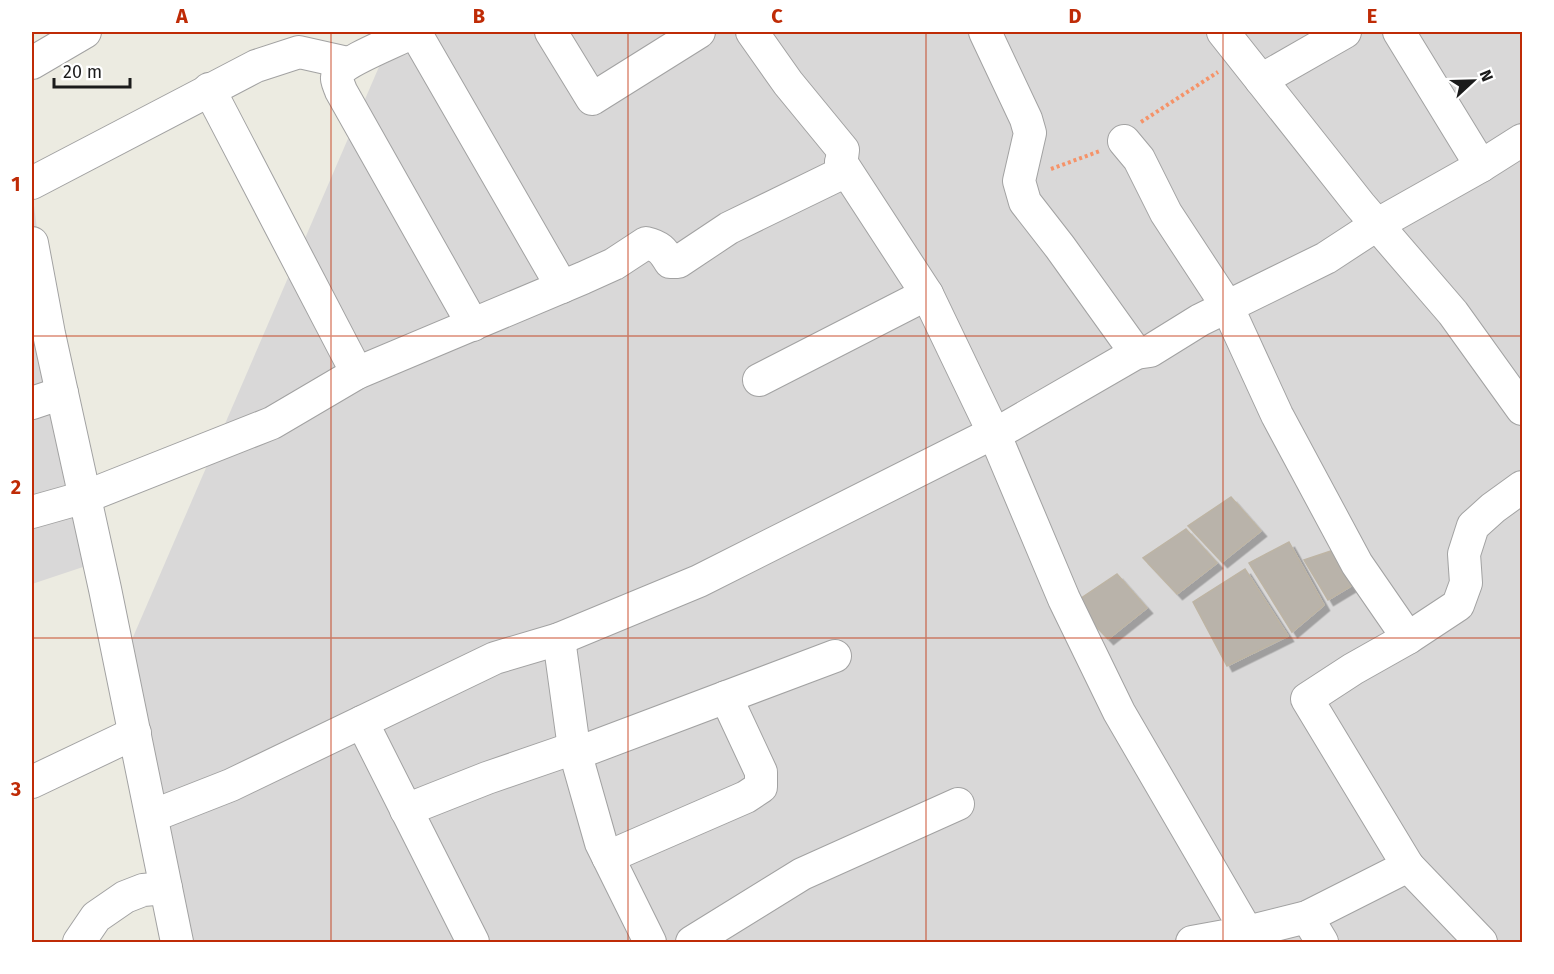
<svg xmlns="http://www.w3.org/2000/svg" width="1554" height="974" font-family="'Fira Sans',sans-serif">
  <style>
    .residential { fill: #d9d8d8 }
    .building { fill: #b9b3aa; stroke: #bdb4a4; stroke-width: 1.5; filter: url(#shadow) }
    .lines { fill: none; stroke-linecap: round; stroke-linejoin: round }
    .minor-casing { stroke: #a2a2a2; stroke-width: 34 }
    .path { stroke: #f59369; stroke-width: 4; stroke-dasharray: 3 3; stroke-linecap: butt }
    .minor { stroke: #fff; stroke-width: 32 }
    .grid { fill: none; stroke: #bf2b06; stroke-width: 1.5; stroke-opacity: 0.55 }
    .neatline { fill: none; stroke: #bf2b06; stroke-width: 2 }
    .grid-label { font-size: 20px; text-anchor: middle; font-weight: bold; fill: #bf2b06 }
  </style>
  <defs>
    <filter id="shadow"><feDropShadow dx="5.5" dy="5.5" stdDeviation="0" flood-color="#0004"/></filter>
  </defs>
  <rect width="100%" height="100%" fill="#ecebe1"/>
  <g class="residential">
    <path d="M394 32H1522V942H182L124 658Z"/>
    <path d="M32 190 38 237 104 560 32 584Z"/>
  </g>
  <g class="building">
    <path d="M1231 497 1261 531 1222 562 1188 526Z"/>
    <path d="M1186 529 1217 563 1177 594 1143 558Z"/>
    <path d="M1289 542 1324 605 1292 632 1249 563Z"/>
    <path d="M1334 550 1356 583 1328 600 1304 560Z"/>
    <path d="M1245 569 1288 636 1227 666 1193 602Z"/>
    <path d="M1117 574 1147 608 1108 639 1074 603Z"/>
  </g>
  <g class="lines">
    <defs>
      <g id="minor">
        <path d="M413 32C397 41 346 60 338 73 335 79 339 85 341 91L473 325"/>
        <path d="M415 32 562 287"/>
        <path d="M551 32 592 99 699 32"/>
        <path d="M985 32 1026 119 1030 133 1019 181 1025 202 1060 247 1136 353 1150 351 1200 320 1326 258 1378 224 1481 166 1522 140"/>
        <path d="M1223 32 1360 205 1453 313 1522 409"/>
        <path d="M1399 32 1481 166"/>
        <path d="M32 63 85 32"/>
        <path d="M1261 80 1345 32"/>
        <path d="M209 89 357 373"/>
        <path d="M1124 141 1139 159 1166 213 1227 306 1277 415 1357 564 1408 638"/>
        <path d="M841 162 927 294 997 440 1064 599 1119 712 1247 932"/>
        <path d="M32 183 256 66 299 52 348 63"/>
        <path d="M32 243 49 334 105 589 177 942"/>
        <path d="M759 380 927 294"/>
        <path d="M32 403 62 393"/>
        <path d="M32 512 85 497 272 423 357 373 583 278 614 264 646 243C659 246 663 250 670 262H678L729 228 840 174 843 150 788 83 752 32"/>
        <path d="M559 639 574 748 601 843 650 942"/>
        <path d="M362 722 473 942"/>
        <path d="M575 754 835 656"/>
        <path d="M32 782 135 733"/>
        <path d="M406 810 487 778 574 748"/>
        <path d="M152 816 231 785 495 658 559 639 699 581 987 436 994 435 1136 353"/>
        <path d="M608 857 746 797 761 787V772L726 697"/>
        <path d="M1408 866 1481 942"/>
        <path d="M1307 917 1322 942"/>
        <path d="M79 942 96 917 125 897 143 890 166 888"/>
        <path d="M692 942 802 874 958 804"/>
        <path d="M1192 942 1247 932 1307 917 1408 866 1307 699 1353 669 1408 638 1458 605 1466 583 1464 554 1473 526 1493 508 1522 487"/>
      </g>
    </defs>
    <use href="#minor" class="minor-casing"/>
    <g class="path">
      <path d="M1141 122 1218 72"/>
      <path d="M1051 169 1100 151"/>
    </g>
    <use href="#minor" class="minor"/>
  </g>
  <path class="grid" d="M331 32V942M628 32V942M926 32V942M1223 32V942M32 336H1522M32 638H1522"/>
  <rect width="1554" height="974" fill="none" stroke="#ffffff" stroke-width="66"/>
  <g transform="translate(1473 81) rotate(68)" stroke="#ffffff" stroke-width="4.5" paint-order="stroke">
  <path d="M0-4.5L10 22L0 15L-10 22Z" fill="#1b1b1b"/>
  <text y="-9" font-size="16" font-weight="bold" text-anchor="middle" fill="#1b1b1b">N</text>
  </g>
  <path d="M54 78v9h76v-9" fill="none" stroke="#1b1b1b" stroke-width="3"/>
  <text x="63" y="78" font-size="18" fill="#1b1b1b" stroke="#ffffff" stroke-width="4.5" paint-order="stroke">20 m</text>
  <rect x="33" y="33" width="1488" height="908" class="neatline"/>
  <g class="grid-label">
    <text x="182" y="23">A</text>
    <text x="479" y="23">B</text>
    <text x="777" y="23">C</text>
    <text x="1075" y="23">D</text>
    <text x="1372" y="23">E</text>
    <text x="16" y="191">1</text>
    <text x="16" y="494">2</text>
    <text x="16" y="796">3</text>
  </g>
</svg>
